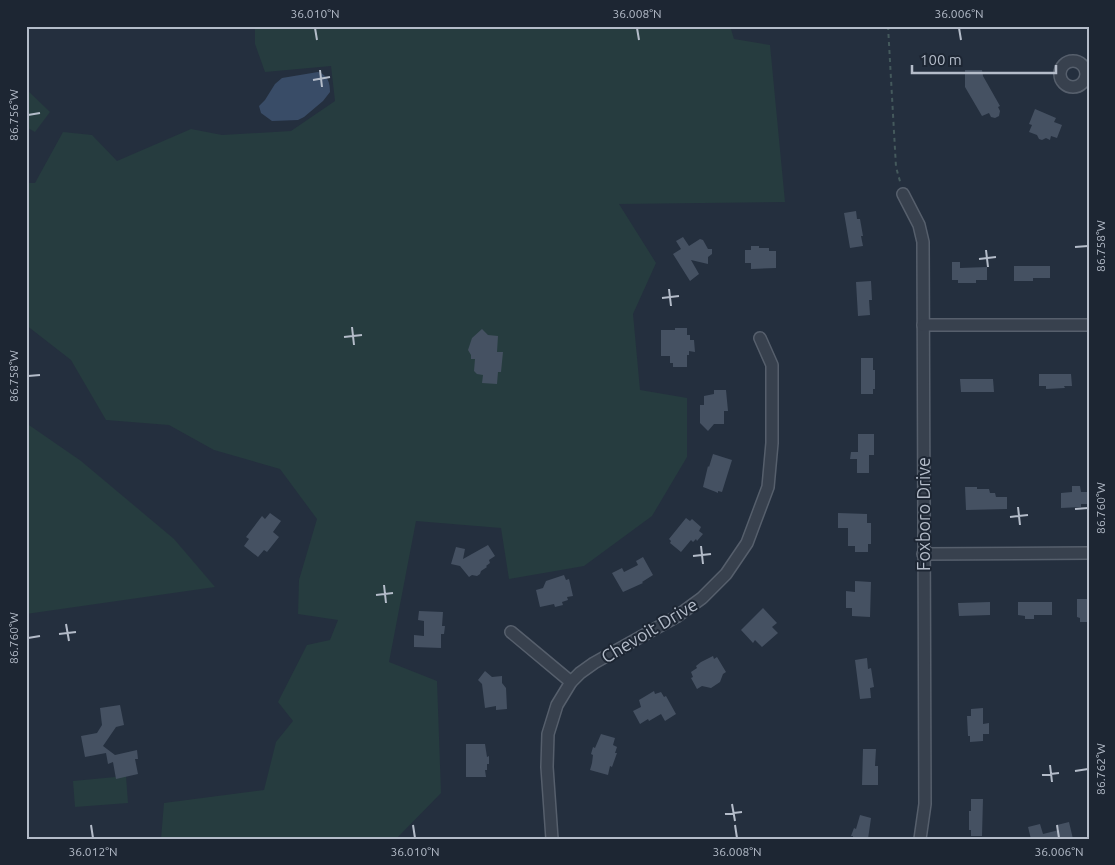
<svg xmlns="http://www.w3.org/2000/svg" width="1115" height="865" font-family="Ubuntu,sans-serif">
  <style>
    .green { fill: #263c3f }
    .water { fill: #394c67 }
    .building { fill: #455162 }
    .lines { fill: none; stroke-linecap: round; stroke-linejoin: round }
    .street-casing { stroke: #565f6c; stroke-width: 14 }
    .path { stroke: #44595c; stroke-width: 2; stroke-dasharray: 4 4; stroke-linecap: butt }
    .street { stroke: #38414e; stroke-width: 11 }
    .ticks { fill: none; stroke: #b4bcc9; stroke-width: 2 }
    .labels { text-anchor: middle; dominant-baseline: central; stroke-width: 4; stroke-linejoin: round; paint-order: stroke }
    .street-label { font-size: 18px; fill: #b4bcc9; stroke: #1d2633 }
    .neatline { fill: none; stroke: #b4bcc9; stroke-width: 2 }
    .ticks-label { font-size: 12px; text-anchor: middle; fill: #b4bcc9 }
  </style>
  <rect width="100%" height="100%" fill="#242f3e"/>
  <g class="green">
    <path d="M255 26H730L734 39 770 45 785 202 619 204 656 263 633 314 640 390 687 398V457L652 516 584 566 509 579 501 528 416 521 389 662 437 681 441 793 396 839H161L164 803 264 790 276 742 293 721 278 702 307 645 330 640 338 620 298 614 299 580 317 519 280 469 214 450 169 425 106 420 71 360 26 325V183H35L63 132 92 135 117 161 191 129 222 135 291 131 335 101 331 66 265 72 255 44Z"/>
    <path d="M26 89 50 112 35 132 26 127Z"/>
    <path d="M26 423 81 461 174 539 215 587 26 614Z"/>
    <path d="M126 776 128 803 75 807 73 781Z"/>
  </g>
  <path class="water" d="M318 72C328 75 330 83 330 92L323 101 304 117 298 120 272 121 261 113 259 106 265 100 275 84 282 78Z"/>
  <g class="building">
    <path d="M965 70H982L983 76 1000 106 998 107 1000 111 999 116 995 118 991 117 989 113 982 116 965 87Z"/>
    <path d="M1035 109 1056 118 1054 122 1062 125 1057 138 1051 136 1050 140 1046 138 1042 140 1039 139 1037 135 1029 132 1032 125 1029 124Z"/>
    <path d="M856 211 857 219H860L863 236H861L863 246 850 248 844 213Z"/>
    <path d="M683 237 689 246 700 239 703 240 708 249H712V254L708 257V264L691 260 699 274 690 281 673 254 681 249 676 241Z"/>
    <path d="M751 246H759V248H769V251H776V268L751 269V263H745V250H751Z"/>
    <path d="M952 262H960V268L987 267V280H976V283H958V280H952Z"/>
    <path d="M1014 266H1050V278H1033V281H1014Z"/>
    <path d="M871 281 872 300H869L870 315 858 316 856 282Z"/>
    <path d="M675 328H687V335H690V340H694L695 352 689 351V355H687V367H673V363H670V356H661V330H675Z"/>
    <path d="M482 329 488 335 498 336 497 352H503L501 372H498L497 384 482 383 483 375 477 374 474 371 475 359H471V355L468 350 472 338Z"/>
    <path d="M861 358H873V370H875V389H873V394H861Z"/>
    <path d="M1039 374H1071L1072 386H1064L1065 388 1046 389V386H1039Z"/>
    <path d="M960 379H993L994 392H961Z"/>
    <path d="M714 390H726L728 411H724V424H714L708 431 700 423V405H704V396L714 394Z"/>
    <path d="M858 434H874V455H869V473H857V459H850L851 452H858Z"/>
    <path d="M713 454 732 460 722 492 718 491V493L716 492 703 487 708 466 709 467Z"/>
    <path d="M1072 486H1080L1081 492H1089V504H1081V507L1061 508V493L1072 492Z"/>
    <path d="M965 487H977V489H989L990 493H995L996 497H1007V509L966 510Z"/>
    <path d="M270 513 281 521 273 532 279 537 267 552 264 550 258 557 244 546 249 539 246 537 262 516 265 519Z"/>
    <path d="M838 513 867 514V523H871V544H868V552H855V546H848V528H838Z"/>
    <path d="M686 518 690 521 692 519 701 527 699 531 703 534 697 541 696 539 693 542 691 540 681 552 670 543 671 541 669 539Z"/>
    <path d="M488 545 495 556 489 560 490 563 486 566 487 567 481 571 480 574 477 576 472 575 469 577 460 566 451 564 456 547 465 549 463 559Z"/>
    <path d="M643 557 653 575 642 582 643 583 623 592 612 573 622 568 624 572 638 565 636 561Z"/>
    <path d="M564 575 566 580 569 579 573 596 567 597 568 600 562 602 563 605 555 607 554 604 540 607 536 590 543 588 546 581Z"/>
    <path d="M855 581 871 582 870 617 852 616V608H846V591L855 592Z"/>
    <path d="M1077 599H1089V622H1080V618L1077 617Z"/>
    <path d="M990 602V615L959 616 958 603Z"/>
    <path d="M1018 602H1052V615H1034V619H1025V616L1018 615Z"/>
    <path d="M763 608 777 623 772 627 778 633 762 647 755 640 753 643 741 630Z"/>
    <path d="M419 611 443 612 442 626H445L444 634H441V648L414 647V635L424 636V621L418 620Z"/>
    <path d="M713 656 714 659 717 657 726 672 723 674 720 682 711 688 702 686 697 689 691 678 693 677 691 672 697 668 696 666 701 662Z"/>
    <path d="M867 658 868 669 871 668 874 687 870 688 871 698 860 699 855 660Z"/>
    <path d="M485 671 492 677 502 676V683L506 688 507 709 496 710V706L485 708 482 684 478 680Z"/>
    <path d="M654 691 655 694 661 692 664 697 666 696 676 714 665 721 661 714 649 721 648 719 640 724 633 711 641 707 639 700Z"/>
    <path d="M120 705 124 725 116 727 103 746 115 755 137 750 138 759H135L138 774 116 779 113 762 108 764 106 753 85 757 81 736 97 733 102 725 100 708Z"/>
    <path d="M983 708V724L989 723V734H983V741L970 742V736H968L967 716H971V709Z"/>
    <path d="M601 734 615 738 613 745 617 747 615 753H617L612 767 610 766 608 775 590 770 592 763 593 755 591 754 593 747 595 748Z"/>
    <path d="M466 744H485L487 757 489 756V764H487V770H485L486 777H466Z"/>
    <path d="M863 749H876L875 766H878V785H862Z"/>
    <path d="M971 799H983L982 836H971V830H969V811H971Z"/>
    <path d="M860 815 871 818 868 839H853V836H851L854 828 856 829Z"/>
    <path d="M1069 822 1073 839H1031L1028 827 1040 824 1043 834 1059 830 1057 825Z"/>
  </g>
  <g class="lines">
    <defs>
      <g id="street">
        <circle cx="1073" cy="74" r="13"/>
        <path d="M903 194 919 225 923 242 925 804 920 839"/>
        <path d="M923 325H1089"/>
        <path d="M923 554 1089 553"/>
        <path d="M511 632 571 682"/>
        <path d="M552 839 547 767 548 734 557 705 571 682 580 673 594 663 676 617 702 598 726 574 747 543 768 487 772 443V365L760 338"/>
      </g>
    </defs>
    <use href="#street" class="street-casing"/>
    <path class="path" d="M888 26 896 167 901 185"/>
    <use href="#street" class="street"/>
  </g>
  <path class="ticks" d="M315 28 317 40M637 28 639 40M959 28 961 40M320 70 322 87M313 80 330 77M28 115 40 113M1075 247 1088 246M986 250 988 267M979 259 996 257M669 289 671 306M662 298 679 296M352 327 354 345M344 337 362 335M28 376 40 375M1018 507 1020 525M1075 509 1088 508M1010 517 1028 515M701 546 703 564M693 556 711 554M384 585 386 603M376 595 393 593M66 624 69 641M59 634 76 632M28 638 40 636M1050 765 1052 782M1075 771 1088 769M1042 775 1059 773M732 804 735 821M725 814 742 812M91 825 93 838M413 825 415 838M735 825 737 838M1057 825 1059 838"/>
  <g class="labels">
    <g class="street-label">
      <text transform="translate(923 514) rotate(-90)">Foxboro Drive</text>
      <text transform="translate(649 630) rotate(-31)">Chevoit Drive</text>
    </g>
  </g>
  <rect width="1115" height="865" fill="none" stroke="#1d2633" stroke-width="55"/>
  <path d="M912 65v8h144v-8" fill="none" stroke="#b4bcc9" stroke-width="2.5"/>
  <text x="920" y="65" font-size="15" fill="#b4bcc9" stroke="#1d2633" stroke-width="4" paint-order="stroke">100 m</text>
  <rect x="28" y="28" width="1060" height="810" class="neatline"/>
  <g class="ticks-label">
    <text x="315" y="18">36.010°N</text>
    <text x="637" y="18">36.008°N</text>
    <text x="959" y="18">36.006°N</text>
    <text transform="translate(14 115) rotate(-90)" y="4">86.756°W</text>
    <text transform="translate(1101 246) rotate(-90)" y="4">86.758°W</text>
    <text transform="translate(14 376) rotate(-90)" y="4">86.758°W</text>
    <text transform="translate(1101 508) rotate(-90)" y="4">86.760°W</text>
    <text transform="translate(14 638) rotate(-90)" y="4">86.760°W</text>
    <text transform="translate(1101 769) rotate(-90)" y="4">86.762°W</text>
    <text x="93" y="856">36.012°N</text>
    <text x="415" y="856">36.010°N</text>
    <text x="737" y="856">36.008°N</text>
    <text x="1059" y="856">36.006°N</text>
  </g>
</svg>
